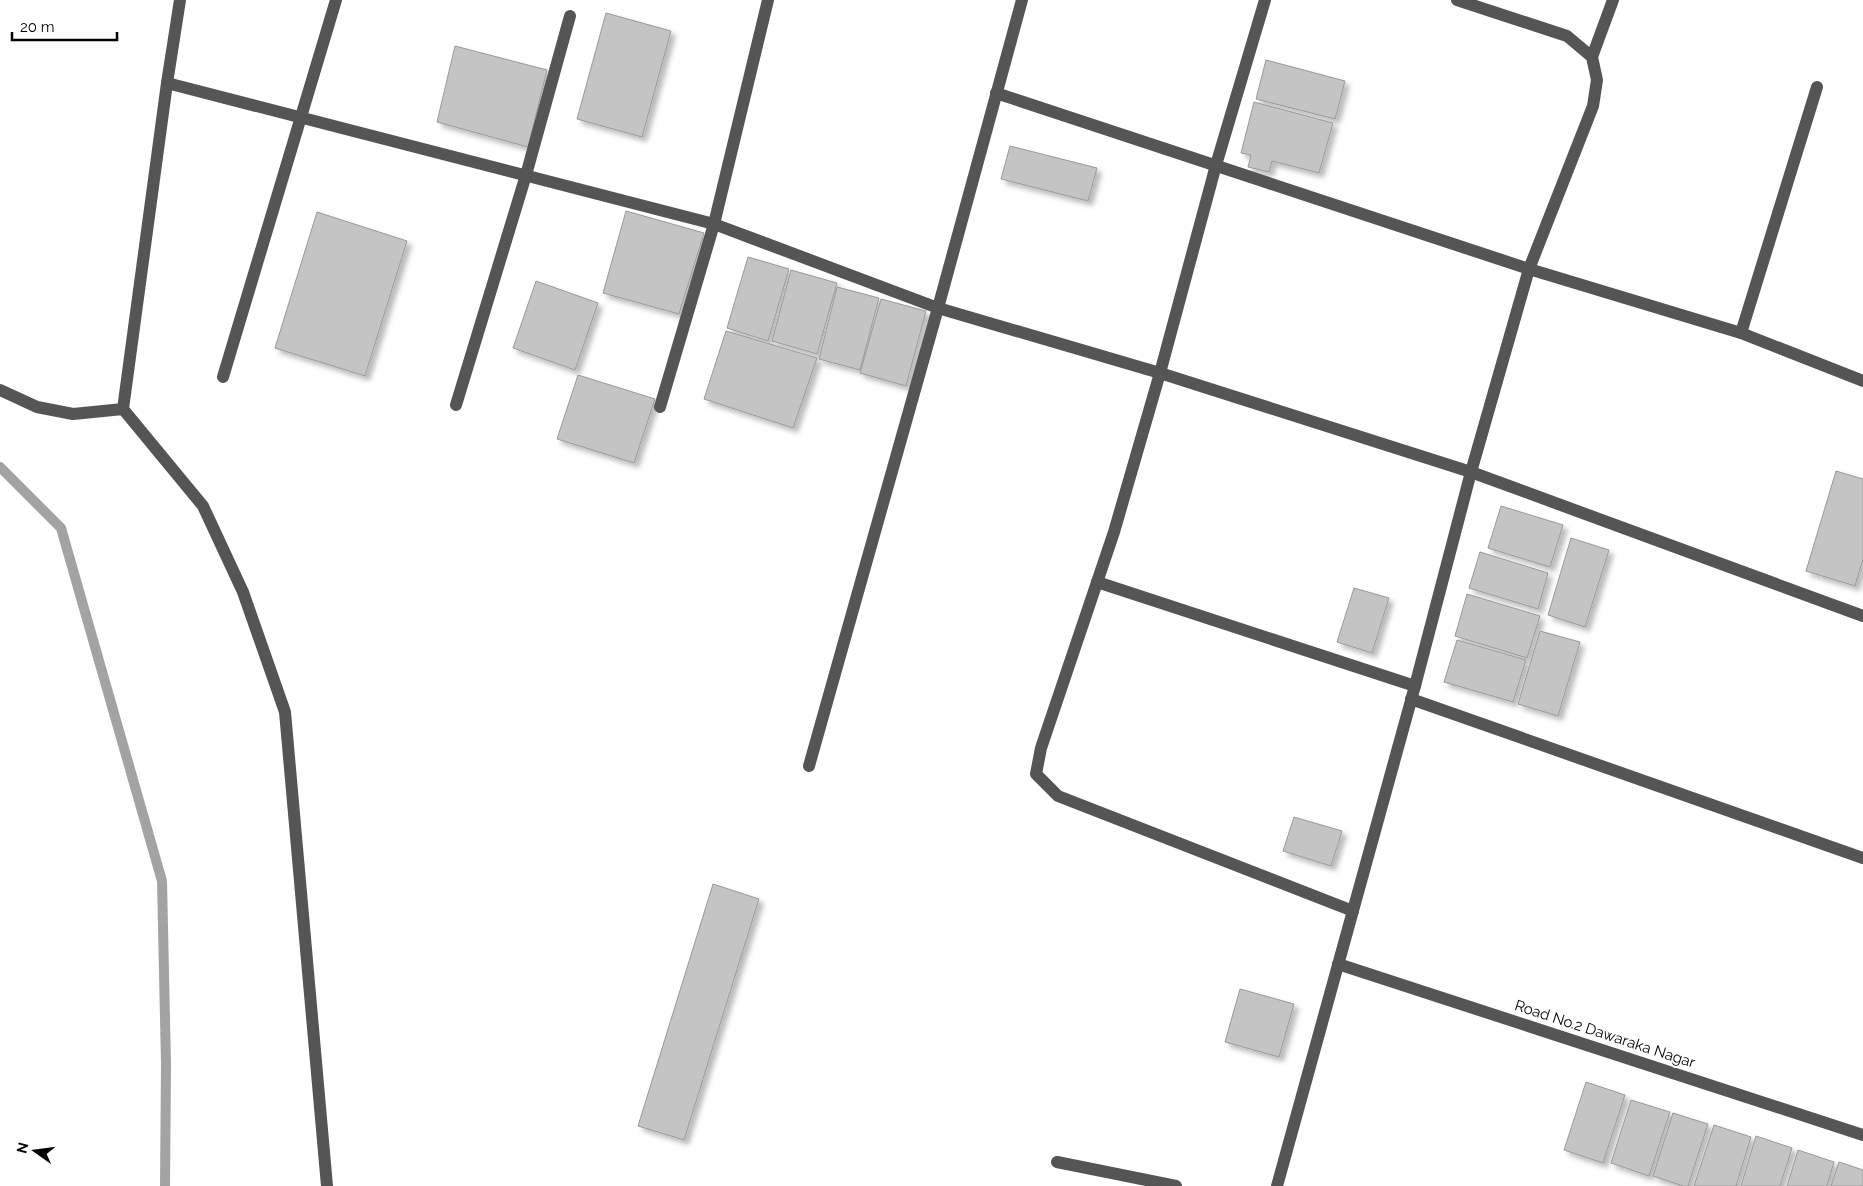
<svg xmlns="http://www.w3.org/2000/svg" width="1863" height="1186" font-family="Raleway,sans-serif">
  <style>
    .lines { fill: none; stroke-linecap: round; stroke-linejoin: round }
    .stream { stroke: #a3a3a3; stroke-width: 10 }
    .building { fill: #c4c4c4; stroke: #999; filter: url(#shadow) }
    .minor { stroke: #555; stroke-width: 12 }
    .labels { text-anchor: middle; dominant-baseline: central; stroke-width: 4.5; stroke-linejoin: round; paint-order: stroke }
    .street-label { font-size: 15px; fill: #000; stroke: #fff }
  </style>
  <defs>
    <filter id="shadow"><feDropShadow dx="4.5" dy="4.5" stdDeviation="2.5" flood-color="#0004"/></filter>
  </defs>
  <rect width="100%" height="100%" fill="#fff"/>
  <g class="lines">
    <path class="stream" d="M0 467 61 528 162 881 166 1064 165 1186"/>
  </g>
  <g class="building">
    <path d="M606 13 671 31 642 137 577 119Z"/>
    <path d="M455 46 547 70 528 147 437 122Z"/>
    <path d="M1266 60 1345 81 1335 119 1256 99Z"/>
    <path d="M1254 102 1333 123 1319 173 1272 161 1269 172 1248 167 1251 155 1241 153Z"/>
    <path d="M1010 146 1097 168 1088 201 1001 179Z"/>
    <path d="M626 211 704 233 679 314 603 293Z"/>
    <path d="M317 212 407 241 365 376 275 348Z"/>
    <path d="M748 257 789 269 768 341 727 328Z"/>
    <path d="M791 270 837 283 817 354 772 341Z"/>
    <path d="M536 281 598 303 575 370 513 348Z"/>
    <path d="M837 287 879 298 860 370 819 359Z"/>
    <path d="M881 299 926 311 906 386 860 373Z"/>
    <path d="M726 331 817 358 793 428 704 399Z"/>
    <path d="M578 375 655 399 634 463 557 439Z"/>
    <path d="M1836 471 1863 479V559L1855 586 1806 571Z"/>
    <path d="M1501 506 1563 525 1550 567 1488 548Z"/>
    <path d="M1571 538 1609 550 1585 627 1548 615Z"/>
    <path d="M1480 552 1548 573 1538 609 1469 588Z"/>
    <path d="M1354 588 1389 598 1372 653 1337 642Z"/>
    <path d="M1467 594 1540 616 1527 658 1455 636Z"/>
    <path d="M1540 631 1580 642 1558 716 1518 704Z"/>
    <path d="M1457 640 1526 660 1513 702 1444 682Z"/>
    <path d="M1294 817 1342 831 1331 866 1283 851Z"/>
    <path d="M713 884 759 899 684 1140 638 1126Z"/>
    <path d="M1240 989 1294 1004 1279 1057 1225 1042Z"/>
    <path d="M1586 1082 1625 1095 1603 1163 1564 1150Z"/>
    <path d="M1631 1100 1670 1112 1649 1176 1611 1163Z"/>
    <path d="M1673 1113 1708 1124 1688 1186H1683L1653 1176Z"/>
    <path d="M1714 1125 1751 1137 1736 1186H1694Z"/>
    <path d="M1756 1136 1792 1148 1780 1186H1741Z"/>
    <path d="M1798 1150 1834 1162 1827 1186H1787Z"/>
    <path d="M1839 1162 1863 1170V1186H1831Z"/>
  </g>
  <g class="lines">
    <g class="minor">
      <path d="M180 0 167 83 123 409 203 506 243 592 285 712 327 1186"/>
      <path d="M1265 0 1216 165 1160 373 1114 532 1041 748 1036 774 1058 796 1353 911"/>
      <path d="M1592 57 1613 0"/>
      <path d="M167 83 714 224 938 308 1160 373 1471 472 1863 616"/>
      <path d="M996 93 1529 269 1741 333 1863 381"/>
      <path d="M1741 333 1817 87"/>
      <path d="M223 377 336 0"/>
      <path d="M0 390 37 407 73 414 123 409"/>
      <path d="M456 405 526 175 570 16"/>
      <path d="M660 407 714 224 768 0"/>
      <path d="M1097 582 1415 686"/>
      <path d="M1411 699 1863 858"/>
      <path d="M809 766 938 308 1022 0"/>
      <path d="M1338 964 1863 1135"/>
      <path d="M1057 1162 1176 1186"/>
      <path d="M1277 1186 1415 686 1471 472 1529 269 1593 106 1597 80 1592 57 1567 36 1457 0"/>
    </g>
  </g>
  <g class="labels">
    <g class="street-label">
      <text transform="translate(1605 1034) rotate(18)">Road No.2 Dawaraka Nagar</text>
    </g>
  </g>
  <g transform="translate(35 1151) rotate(284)" stroke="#ffffff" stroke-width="4" paint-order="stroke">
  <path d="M0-4L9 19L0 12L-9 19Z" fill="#000000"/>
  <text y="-8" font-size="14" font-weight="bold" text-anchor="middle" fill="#000000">N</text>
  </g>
  <path d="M12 32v8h105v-8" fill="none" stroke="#000000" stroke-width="2.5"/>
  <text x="20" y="32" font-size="15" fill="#000000" stroke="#ffffff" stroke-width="4" paint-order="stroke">20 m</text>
</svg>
